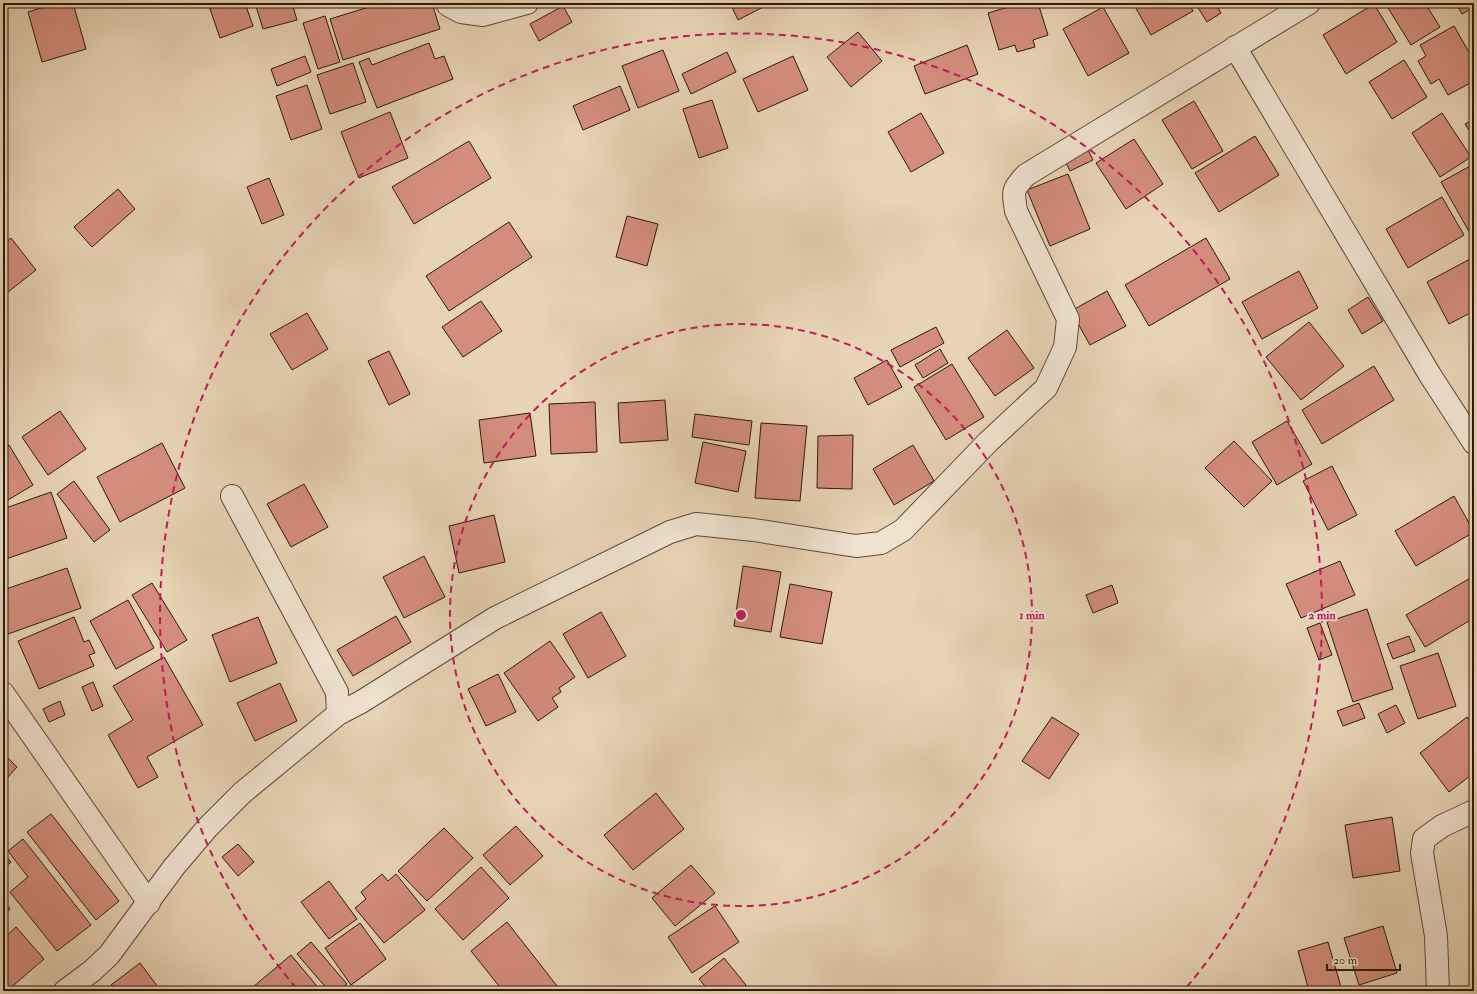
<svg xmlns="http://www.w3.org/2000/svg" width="1477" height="994" font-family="'IM FELL Double Pica',serif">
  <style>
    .building { fill: #d48d7d; stroke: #2d180d }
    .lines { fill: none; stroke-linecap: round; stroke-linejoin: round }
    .minor-casing { stroke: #5c4737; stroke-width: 24 }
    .minor { stroke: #efe2cf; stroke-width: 22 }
    .ring { fill: none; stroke: #c2185b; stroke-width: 2; stroke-dasharray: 7 5 }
    .centre { fill: #c2185b; stroke: #efe2cf; stroke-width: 2 }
    .ring-label { font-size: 12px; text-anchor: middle; font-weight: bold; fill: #c2185b; stroke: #efe2cf; stroke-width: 4; stroke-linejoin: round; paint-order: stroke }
  </style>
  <rect width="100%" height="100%" fill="#e7d3b5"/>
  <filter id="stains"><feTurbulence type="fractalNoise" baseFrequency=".005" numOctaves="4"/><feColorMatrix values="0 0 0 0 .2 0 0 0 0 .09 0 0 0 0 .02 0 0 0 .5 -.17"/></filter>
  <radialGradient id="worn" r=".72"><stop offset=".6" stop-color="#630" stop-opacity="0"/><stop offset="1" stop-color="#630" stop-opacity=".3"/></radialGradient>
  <g class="building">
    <path d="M57 3H73L86 49 42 62 28 12Z"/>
    <path d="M208 3H245L253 26 220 38Z"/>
    <path d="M255 3H292L297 20 263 29Z"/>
    <path d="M382 3H432L440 29 343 60 330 19Z"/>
    <path d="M730 3H771L738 20Z"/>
    <path d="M1021 3H1038L1048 35 1033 40 1035 47 1017 52 1015 45 999 50 988 13Z"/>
    <path d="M1133 3H1189L1193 11 1151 35Z"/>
    <path d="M1195 3H1215L1221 13 1207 22Z"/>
    <path d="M1385 3H1425L1440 27 1411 45Z"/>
    <path d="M1456 3H1474V7L1462 14Z"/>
    <path d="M1374 4 1397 42 1346 74 1323 35Z"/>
    <path d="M563 6 572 22 539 41 530 24Z"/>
    <path d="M1103 7 1129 53 1088 76 1063 29Z"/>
    <path d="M325 16 340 62 318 69 303 23Z"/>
    <path d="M1454 26 1474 61V81L1448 95 1439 79 1431 84 1418 61 1426 56 1420 45Z"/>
    <path d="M858 32 882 61 851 87 827 57Z"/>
    <path d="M429 43 435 59 444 56 453 79 377 108 359 62 369 58 372 65Z"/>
    <path d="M967 45 978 74 925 94 914 66Z"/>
    <path d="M663 50 679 91 638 108 622 66Z"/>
    <path d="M727 52 736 72 691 94 682 74Z"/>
    <path d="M305 56 311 72 277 86 271 69Z"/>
    <path d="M793 56 808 90 758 112 743 79Z"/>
    <path d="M1404 60 1427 97 1392 119 1369 82Z"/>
    <path d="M353 63 366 102 330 114 317 75Z"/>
    <path d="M307 85 322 129 291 140 276 96Z"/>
    <path d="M620 86 630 110 583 130 573 106Z"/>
    <path d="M712 100 728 148 699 158 683 109Z"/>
    <path d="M1194 101 1223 151 1192 169 1162 120Z"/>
    <path d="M390 112 408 158 359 178 341 132Z"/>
    <path d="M921 113 944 153 911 172 888 132Z"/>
    <path d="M1442 113 1471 157 1440 177 1412 133Z"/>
    <path d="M1474 119V138L1465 124Z"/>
    <path d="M1255 136 1279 175 1219 212 1195 173Z"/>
    <path d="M1134 139 1163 184 1126 209 1096 163Z"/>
    <path d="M469 141 491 178 414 224 392 187Z"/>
    <path d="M1085 144 1093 160 1070 171 1062 155Z"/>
    <path d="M1474 164V233L1471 235 1441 182Z"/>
    <path d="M1068 174 1090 229 1050 246 1027 190Z"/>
    <path d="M269 178 284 215 262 224 247 187Z"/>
    <path d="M118 189 135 209 92 247 74 227Z"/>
    <path d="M1442 197 1464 235 1408 268 1386 229Z"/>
    <path d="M627 216 658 224 647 266 616 257Z"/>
    <path d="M509 222 532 257 449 311 426 276Z"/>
    <path d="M11 238 36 270 3 296V245Z"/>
    <path d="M1206 238 1230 279 1149 326 1125 285Z"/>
    <path d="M1472 258 1474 261V311L1449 324 1427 282Z"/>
    <path d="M1299 271 1318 308 1262 339 1242 302Z"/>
    <path d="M1107 291 1126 326 1090 345 1071 311Z"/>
    <path d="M1368 297 1383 321 1362 334 1348 310Z"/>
    <path d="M481 301 502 331 463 357 442 327Z"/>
    <path d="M307 313 328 349 292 370 270 334Z"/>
    <path d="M1309 322 1344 366 1301 400 1266 357Z"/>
    <path d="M936 327 944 343 900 367 891 350Z"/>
    <path d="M1007 330 1034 368 995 396 968 358Z"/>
    <path d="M940 349 948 363 923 378 915 365Z"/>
    <path d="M389 351 410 394 389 405 368 361Z"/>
    <path d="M887 360 902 387 868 405 854 378Z"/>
    <path d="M952 364 984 417 946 440 914 387Z"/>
    <path d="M1374 366 1394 400 1322 444 1302 410Z"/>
    <path d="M665 400 668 440 620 443 618 403Z"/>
    <path d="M595 402 597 452 551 454 549 404Z"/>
    <path d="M60 411 86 449 48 475 22 437Z"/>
    <path d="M530 413 536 456 484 463 479 420Z"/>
    <path d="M695 414 752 421 749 445 692 437Z"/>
    <path d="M1287 421 1312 464 1277 485 1252 442Z"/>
    <path d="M761 423 807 426 800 501 755 498Z"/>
    <path d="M853 435 852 489 817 488 818 436Z"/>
    <path d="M1234 441 1272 481 1244 507 1205 468Z"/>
    <path d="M703 442 746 451 738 492 695 483Z"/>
    <path d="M162 443 185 488 120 522 97 477Z"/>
    <path d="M9 445 33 485 3 503V449Z"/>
    <path d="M913 445 934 481 894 505 873 469Z"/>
    <path d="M1332 466 1357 515 1328 530 1303 481Z"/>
    <path d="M74 481 110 530 94 542 57 494Z"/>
    <path d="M304 484 328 527 291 547 267 504Z"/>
    <path d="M51 492 67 538 3 560V509Z"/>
    <path d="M1454 496 1474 532 1416 566 1395 531Z"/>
    <path d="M494 515 505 562 459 573 449 526Z"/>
    <path d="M424 556 445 597 404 618 383 577Z"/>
    <path d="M1340 561 1355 595 1301 618 1286 584Z"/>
    <path d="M743 566 781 572 771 632 734 626Z"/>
    <path d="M67 568 81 608 8 634 3 621V590Z"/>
    <path d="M1474 576V618L1425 647 1406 615Z"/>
    <path d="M152 583 187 640 167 652 132 595Z"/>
    <path d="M790 584 832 592 822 644 780 637Z"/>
    <path d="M1112 585 1118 603 1093 613 1086 595Z"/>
    <path d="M128 600 154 648 116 669 90 621Z"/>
    <path d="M1367 609 1393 689 1353 702 1327 622Z"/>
    <path d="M601 612 626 656 588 678 563 634Z"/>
    <path d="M396 616 411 642 353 676 337 650Z"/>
    <path d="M74 617 84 642 89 640 95 653 89 655 94 666 39 689 18 641Z"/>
    <path d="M258 617 277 663 230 682 212 635Z"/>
    <path d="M1320 623 1332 655 1319 660 1307 628Z"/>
    <path d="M1409 636 1415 651 1393 659 1387 644Z"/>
    <path d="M550 641 575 677 559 688 561 692 552 698 558 707 538 721 504 673Z"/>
    <path d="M1438 653 1456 706 1418 719 1400 666Z"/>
    <path d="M164 657 203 725 147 757 158 777 138 788 108 735 133 720 113 686Z"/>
    <path d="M498 674 516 712 486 726 468 689Z"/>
    <path d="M93 682 103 706 92 711 82 687Z"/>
    <path d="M280 683 297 721 255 741 237 703Z"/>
    <path d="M60 701 65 715 49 722 43 709Z"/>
    <path d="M1359 703 1365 718 1343 726 1337 711Z"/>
    <path d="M1396 705 1405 723 1387 733 1378 714Z"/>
    <path d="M1052 717 1079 734 1049 779 1022 761Z"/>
    <path d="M1467 717 1474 726V773L1449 792 1420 753Z"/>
    <path d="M7 757 17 767 7 778 3 774V761Z"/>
    <path d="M656 793 684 829 633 870 604 835Z"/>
    <path d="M51 814 119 901 96 920 27 832Z"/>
    <path d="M1392 817 1400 871 1353 878 1345 825Z"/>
    <path d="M516 826 543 856 510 885 483 855Z"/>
    <path d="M444 828 473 858 427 901 398 871Z"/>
    <path d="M23 839 91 925 57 951 10 892 28 877 8 851Z"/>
    <path d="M238 844 254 862 238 876 222 857Z"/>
    <path d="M3 853 11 862 3 869Z"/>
    <path d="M691 865 715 893 675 926 652 898Z"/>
    <path d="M481 867 509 898 463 940 435 909Z"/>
    <path d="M382 874 388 881 396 874 425 910 384 943 355 908 366 899 361 892Z"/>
    <path d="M329 881 357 919 329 939 301 902Z"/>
    <path d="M3 900 10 909 3 915Z"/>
    <path d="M715 906 739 942 692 973 668 937Z"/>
    <path d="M507 922 557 986 551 991H503L471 951Z"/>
    <path d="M360 923 386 959 351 985 325 948Z"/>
    <path d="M1383 926 1397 973 1359 985 1344 938Z"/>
    <path d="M16 927 44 959 7 991H5L3 989V939Z"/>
    <path d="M311 942 347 984 338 991H329L297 954Z"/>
    <path d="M1328 942 1341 987 1327 991H1309L1298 951Z"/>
    <path d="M291 955 321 991H256L253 987Z"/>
    <path d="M724 958 746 985 738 991H709L699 979Z"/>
    <path d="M140 963 161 991H116L111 985Z"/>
  </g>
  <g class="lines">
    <defs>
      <g id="minor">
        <path d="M447 3 448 5 461 12 483 15 527 3"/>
        <path d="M1235 47 1430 375 1474 443"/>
        <path d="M232 496 337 692 338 714"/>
        <path d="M3 693 149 903"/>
        <path d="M65 991 92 971 109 955 174 867 208 827 242 793 338 714 361 702 495 618 670 532 696 524 754 530 856 546 881 543 903 530 988 442 1046 388 1065 347 1068 319 1016 211C1013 190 1012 190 1026 175L1309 3"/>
        <path d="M1438 991 1436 936 1422 853 1424 839 1442 826 1474 811"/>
      </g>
    </defs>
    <use href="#minor" class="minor-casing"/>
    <use href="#minor" class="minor"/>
  </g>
  <g class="ring">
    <circle cx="741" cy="615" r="291"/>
    <path d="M296 988A581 581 0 1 1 1186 988"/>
  </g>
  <circle cx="741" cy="615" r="6" class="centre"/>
  <g class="ring-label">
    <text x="1032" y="619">1 min</text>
    <text x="1322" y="619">2 min</text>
  </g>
  <rect width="1477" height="994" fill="none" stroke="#e7d3b5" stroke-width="16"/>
  <rect x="4" y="4" width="1469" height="986" fill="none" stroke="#2d180d" stroke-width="2"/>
  <rect x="8" y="8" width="1461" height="978" fill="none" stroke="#2d180d"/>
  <path d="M1327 964v6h73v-6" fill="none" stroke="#2d180d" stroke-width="2"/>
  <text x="1333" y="964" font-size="12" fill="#2d180d" stroke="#efe2cf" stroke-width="3" paint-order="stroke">20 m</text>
  <rect width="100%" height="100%" filter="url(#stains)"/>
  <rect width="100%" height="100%" fill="url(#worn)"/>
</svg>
